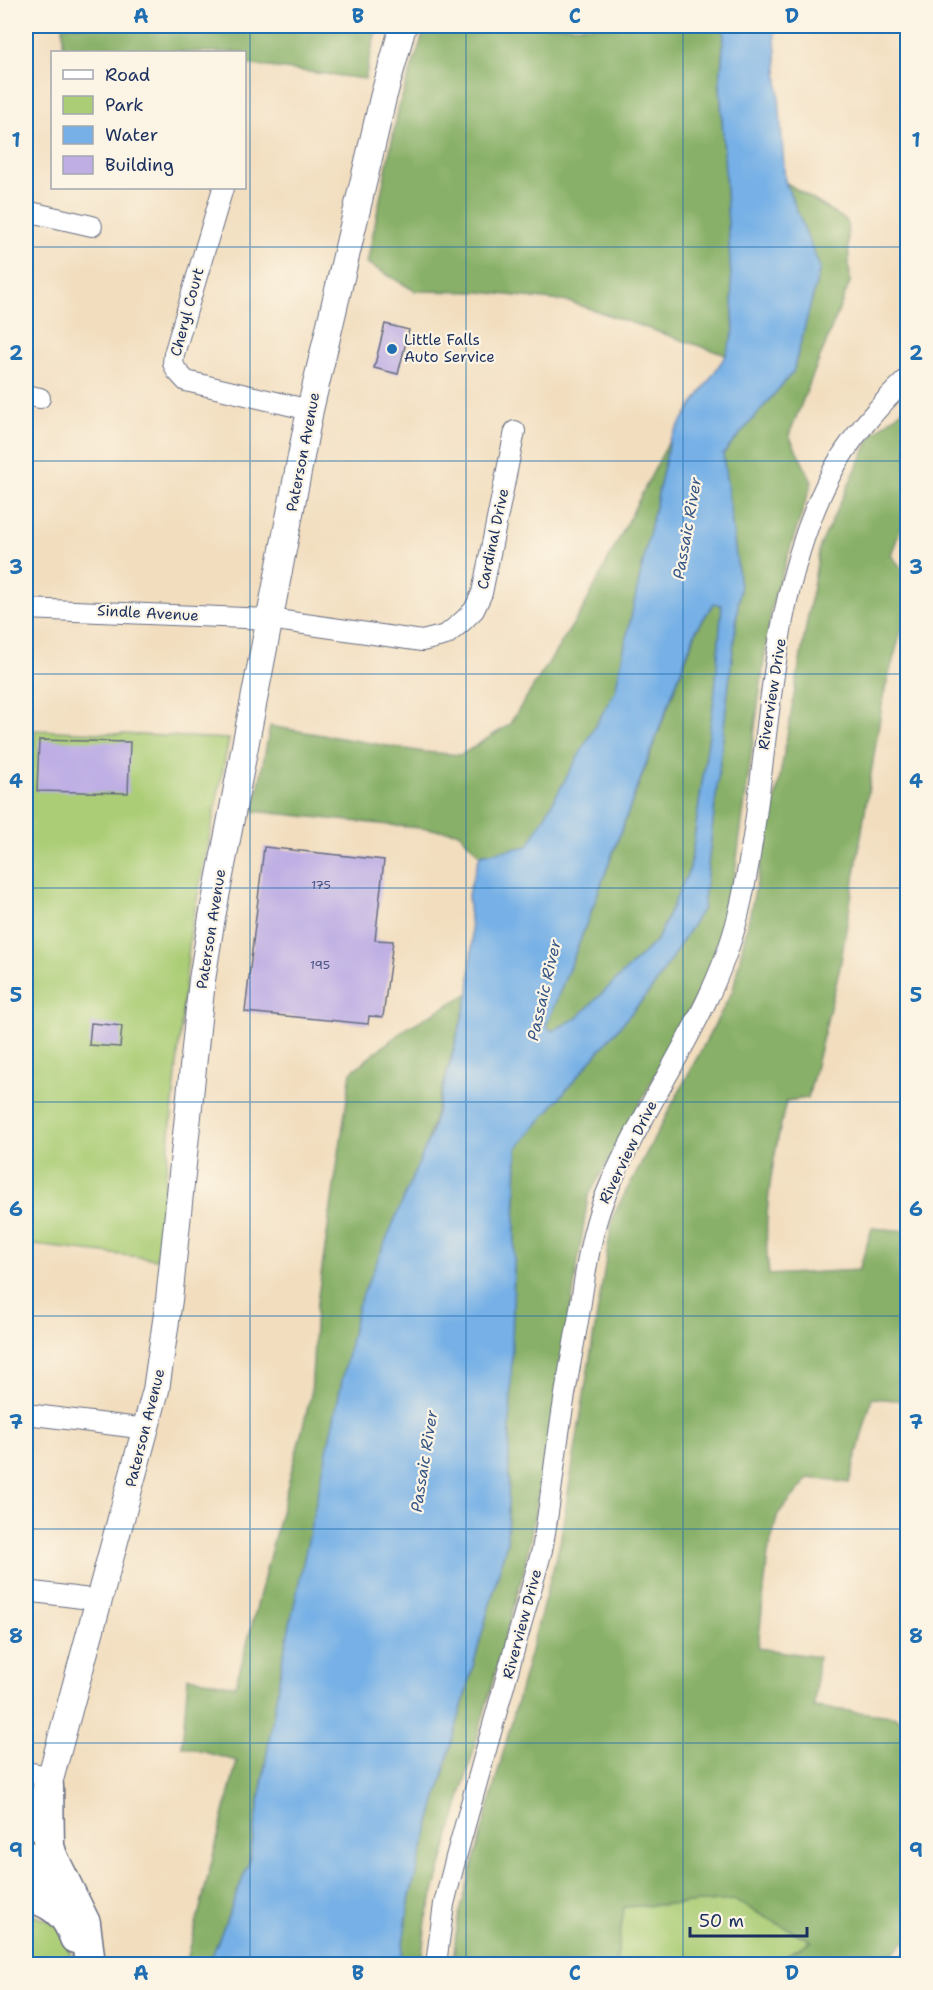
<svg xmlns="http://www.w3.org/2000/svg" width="933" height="1990" font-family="'Shantell Sans',sans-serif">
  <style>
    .green { fill: #abcd76; stroke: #637e6a; stroke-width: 1.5 }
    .forest { fill: #88b067; stroke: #527062; stroke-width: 1.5 }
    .water { fill: #76b0e6; stroke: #4870a2; stroke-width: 1.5; fill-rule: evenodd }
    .building { fill: #beaee4 }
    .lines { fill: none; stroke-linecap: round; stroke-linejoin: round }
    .minor-casing { stroke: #666c80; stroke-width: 22 }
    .major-casing { stroke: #666c80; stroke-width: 28 }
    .highway-casing { stroke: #666c80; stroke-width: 33 }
    .minor { stroke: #fff; stroke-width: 20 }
    .major { stroke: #fff; stroke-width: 26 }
    .highway { stroke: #fff; stroke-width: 30 }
    .grid { fill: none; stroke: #1f6fb2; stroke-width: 1.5; stroke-opacity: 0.55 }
    .poi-dot { fill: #1f6fb2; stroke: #fcf5e5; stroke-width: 2 }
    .labels { text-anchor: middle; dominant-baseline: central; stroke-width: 4.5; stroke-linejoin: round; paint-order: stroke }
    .number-label { font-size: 12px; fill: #444f80 }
    .street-label { font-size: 15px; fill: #1b2f5e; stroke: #fcf5e5 }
    .poi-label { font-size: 15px; fill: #1b2f5e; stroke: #fcf5e5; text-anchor: start }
    .water-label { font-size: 16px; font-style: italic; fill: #365687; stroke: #fcf5e5 }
    .neatline { fill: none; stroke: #1f6fb2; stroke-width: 2 }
    .grid-label { font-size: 20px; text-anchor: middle; font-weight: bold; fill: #1f6fb2 }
  </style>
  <rect width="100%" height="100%" fill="#fcf5e5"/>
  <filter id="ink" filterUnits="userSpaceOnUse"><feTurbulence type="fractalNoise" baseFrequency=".0167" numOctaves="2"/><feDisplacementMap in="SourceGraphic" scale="12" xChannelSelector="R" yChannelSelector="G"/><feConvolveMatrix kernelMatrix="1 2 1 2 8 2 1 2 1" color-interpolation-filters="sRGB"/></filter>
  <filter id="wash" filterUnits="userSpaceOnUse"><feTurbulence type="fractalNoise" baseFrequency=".008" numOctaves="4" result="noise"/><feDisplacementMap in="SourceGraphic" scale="24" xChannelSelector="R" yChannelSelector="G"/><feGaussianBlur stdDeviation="1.35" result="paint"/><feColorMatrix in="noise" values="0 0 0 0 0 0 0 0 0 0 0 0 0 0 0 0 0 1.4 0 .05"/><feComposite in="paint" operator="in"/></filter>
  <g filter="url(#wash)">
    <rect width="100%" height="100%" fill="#f2debf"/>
    <g class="green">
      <path d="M35 730 229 739 191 928 157 1259 26 1244V769H31Z"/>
      <path d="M734 1900 811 1941 772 1964H616L624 1907Z"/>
      <path d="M26 1913 56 1923 70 1953 69 1964 26 1963Z"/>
    </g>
    <g class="forest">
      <path d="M63 26H377L365 79 245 64 244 52H63Z"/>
      <path d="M426 26H725L720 82 734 331 726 355 570 302 481 292 415 291 367 263 399 106Z"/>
      <path d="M785 182 847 221 850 282 789 435 812 482 772 604 733 887 714 962 667 1054 588 1197 560 1379 525 1566 426 1921 421 1964H400L410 1896 507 1542 517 1148 654 986 703 908 740 588 723 454 793 372 820 268Z"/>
      <path d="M907 406V511L891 555 907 575V610L884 693 840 967 808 1098 786 1101C773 1159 761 1217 769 1275L859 1270 872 1228 907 1231V1401L872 1398 849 1483 809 1478 778 1514 768 1553 758 1648 818 1657 814 1707 893 1716 907 1723V1940L880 1964H772L811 1941 734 1900 624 1907 616 1964H453L457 1923 560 1543 613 1216 733 990 779 782 820 546 872 435Z"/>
      <path d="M670 439 615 691 528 847 480 855 458 832 254 811 270 726 424 752 461 755 509 725 584 607Z"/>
      <path d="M713 604 722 605 715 692 690 868 657 940 577 1018 552 1031 546 1026 578 946 697 630Z"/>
      <path d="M469 993 282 1662 249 1863 209 1964H186L237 1761 182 1746 188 1677 235 1686 246 1648 311 1395 316 1309 351 1072 405 1029Z"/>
    </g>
    <path class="water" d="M725 26H774L785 181 820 268 793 372 723 454 740 588 703 908 654 986 517 1148 507 1542 410 1896 400 1964H209L249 1863 282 1662 358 1306 431 1134 469 993 472 943 468 894 480 855 528 846 615 691 670 439 726 355 734 331 720 82ZM713 604 722 605 715 692 690 868 657 940 577 1018 552 1031 546 1026 578 946 696 630Z"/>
    <g id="blocks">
      <g class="building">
        <path d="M385 324 409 330 398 374 374 368Z"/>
        <path d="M39 740 130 742 128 793 37 791Z"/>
        <path d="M264 847 384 860 375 940 393 941 383 1017 369 1016 368 1024 245 1012Z"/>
        <path d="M91 1023 122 1026 120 1047 89 1045Z"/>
      </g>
    </g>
  </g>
  <g filter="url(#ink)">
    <use href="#blocks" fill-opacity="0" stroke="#666c80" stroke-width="1.5"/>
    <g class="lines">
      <defs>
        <g id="minor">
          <path d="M223 188 174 354 173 363 176 370 186 381 310 410"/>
          <path d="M26 211 92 226"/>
          <path d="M26 395 40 398"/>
          <path d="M26 609 270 619 422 641 446 635 463 621 474 610 482 593 515 431"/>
          <path d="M26 1414 147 1429"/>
          <path d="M26 1591 98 1600"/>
          <path d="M26 1772 51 1776"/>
          <path d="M436 1964 444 1904 456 1857 542 1550C550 1507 554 1463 561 1420 566 1385 573 1350 579 1315 585 1276 590 1235 604 1199 642 1105 714 1014 738 916 773 771 761 612 830 476 847 442 880 404 908 378"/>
        </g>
        <path id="major" d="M26 1829 37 1813 51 1776 156 1390 169 1300 202 980 212 917 310 410 383 98 403 26"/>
        <g id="highway">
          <path d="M48 1786 49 1846 52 1856 85 1923 90 1964"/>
          <path d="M26 1856 61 1888"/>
          <path d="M26 1896C51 1902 67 1913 75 1938"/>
        </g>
      </defs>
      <use href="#minor" class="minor-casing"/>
      <use href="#major" class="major-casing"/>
      <use href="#highway" class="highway-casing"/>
      <use href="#minor" class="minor"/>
      <use href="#major" class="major"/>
      <use href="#highway" class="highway"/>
    </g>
  </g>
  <path class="grid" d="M250 26V1964M466 26V1964M683 26V1964M26 247H908M26 461H908M26 674H908M26 888H908M26 1102H908M26 1316H908M26 1529H908M26 1743H908"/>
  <circle class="poi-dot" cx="392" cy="349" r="6"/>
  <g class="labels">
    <g class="number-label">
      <text x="321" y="885">175</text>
      <text x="320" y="965">195</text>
    </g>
    <g class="street-label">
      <text transform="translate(187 312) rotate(-75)">Cheryl Court</text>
      <text transform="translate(303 452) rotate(-79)">Paterson Avenue</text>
      <text transform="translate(493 539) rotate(-78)">Cardinal Drive</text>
      <text transform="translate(148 613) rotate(3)">Sindle Avenue</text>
      <text transform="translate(772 694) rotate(-81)">Riverview Drive</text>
      <text transform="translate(211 929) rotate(-81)">Paterson Avenue</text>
      <text transform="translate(628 1152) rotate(-64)">Riverview Drive</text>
      <text transform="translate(145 1428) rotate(-76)">Paterson Avenue</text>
      <text transform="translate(522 1624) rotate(-75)">Riverview Drive</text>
    </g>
    <g class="poi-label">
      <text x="404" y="340">Little Falls<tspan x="404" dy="17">Auto Service</tspan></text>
    </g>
    <g class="water-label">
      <text transform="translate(687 528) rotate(-80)">Passaic River</text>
      <text transform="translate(544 990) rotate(-77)">Passaic River</text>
      <text transform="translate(424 1461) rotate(-81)">Passaic River</text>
    </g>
  </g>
  <rect width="933" height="1990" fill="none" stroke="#fcf5e5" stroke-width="66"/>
  <rect x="51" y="51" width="195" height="138" fill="#fcf5e5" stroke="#a2a6af" stroke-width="1.5"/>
  <rect x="63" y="70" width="30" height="9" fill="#ffffff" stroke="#a2a6af" stroke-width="1.5"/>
  <text x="105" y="81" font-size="18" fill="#1b2f5e">Road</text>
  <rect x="63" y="96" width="30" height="18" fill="#abcd76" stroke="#a2a6af" stroke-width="1.5"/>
  <text x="105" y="111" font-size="18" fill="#1b2f5e">Park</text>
  <rect x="63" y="126" width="30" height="18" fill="#76b0e6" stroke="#a2a6af" stroke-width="1.5"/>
  <text x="105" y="141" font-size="18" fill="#1b2f5e">Water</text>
  <rect x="63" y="156" width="30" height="18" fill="#beaee4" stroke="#a2a6af" stroke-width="1.5"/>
  <text x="105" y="171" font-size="18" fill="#1b2f5e">Building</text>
  <path d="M690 1927v9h117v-9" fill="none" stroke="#1b2f5e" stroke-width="3"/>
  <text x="699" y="1927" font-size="18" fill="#1b2f5e" stroke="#fcf5e5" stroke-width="4.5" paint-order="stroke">50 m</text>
  <rect x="33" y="33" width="867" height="1924" class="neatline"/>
  <g class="grid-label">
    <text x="141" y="23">A</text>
    <text x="358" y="23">B</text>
    <text x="575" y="23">C</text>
    <text x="792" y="23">D</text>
    <text x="16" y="147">1</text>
    <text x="916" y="147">1</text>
    <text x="16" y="360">2</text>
    <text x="916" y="360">2</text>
    <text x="16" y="574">3</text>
    <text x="916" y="574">3</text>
    <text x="16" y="788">4</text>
    <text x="916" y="788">4</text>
    <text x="16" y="1002">5</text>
    <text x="916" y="1002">5</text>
    <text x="16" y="1216">6</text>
    <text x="916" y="1216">6</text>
    <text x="16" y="1429">7</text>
    <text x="916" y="1429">7</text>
    <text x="16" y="1643">8</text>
    <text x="916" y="1643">8</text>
    <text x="16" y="1857">9</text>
    <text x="916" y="1857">9</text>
    <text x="141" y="1980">A</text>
    <text x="358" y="1980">B</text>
    <text x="575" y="1980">C</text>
    <text x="792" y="1980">D</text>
  </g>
</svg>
